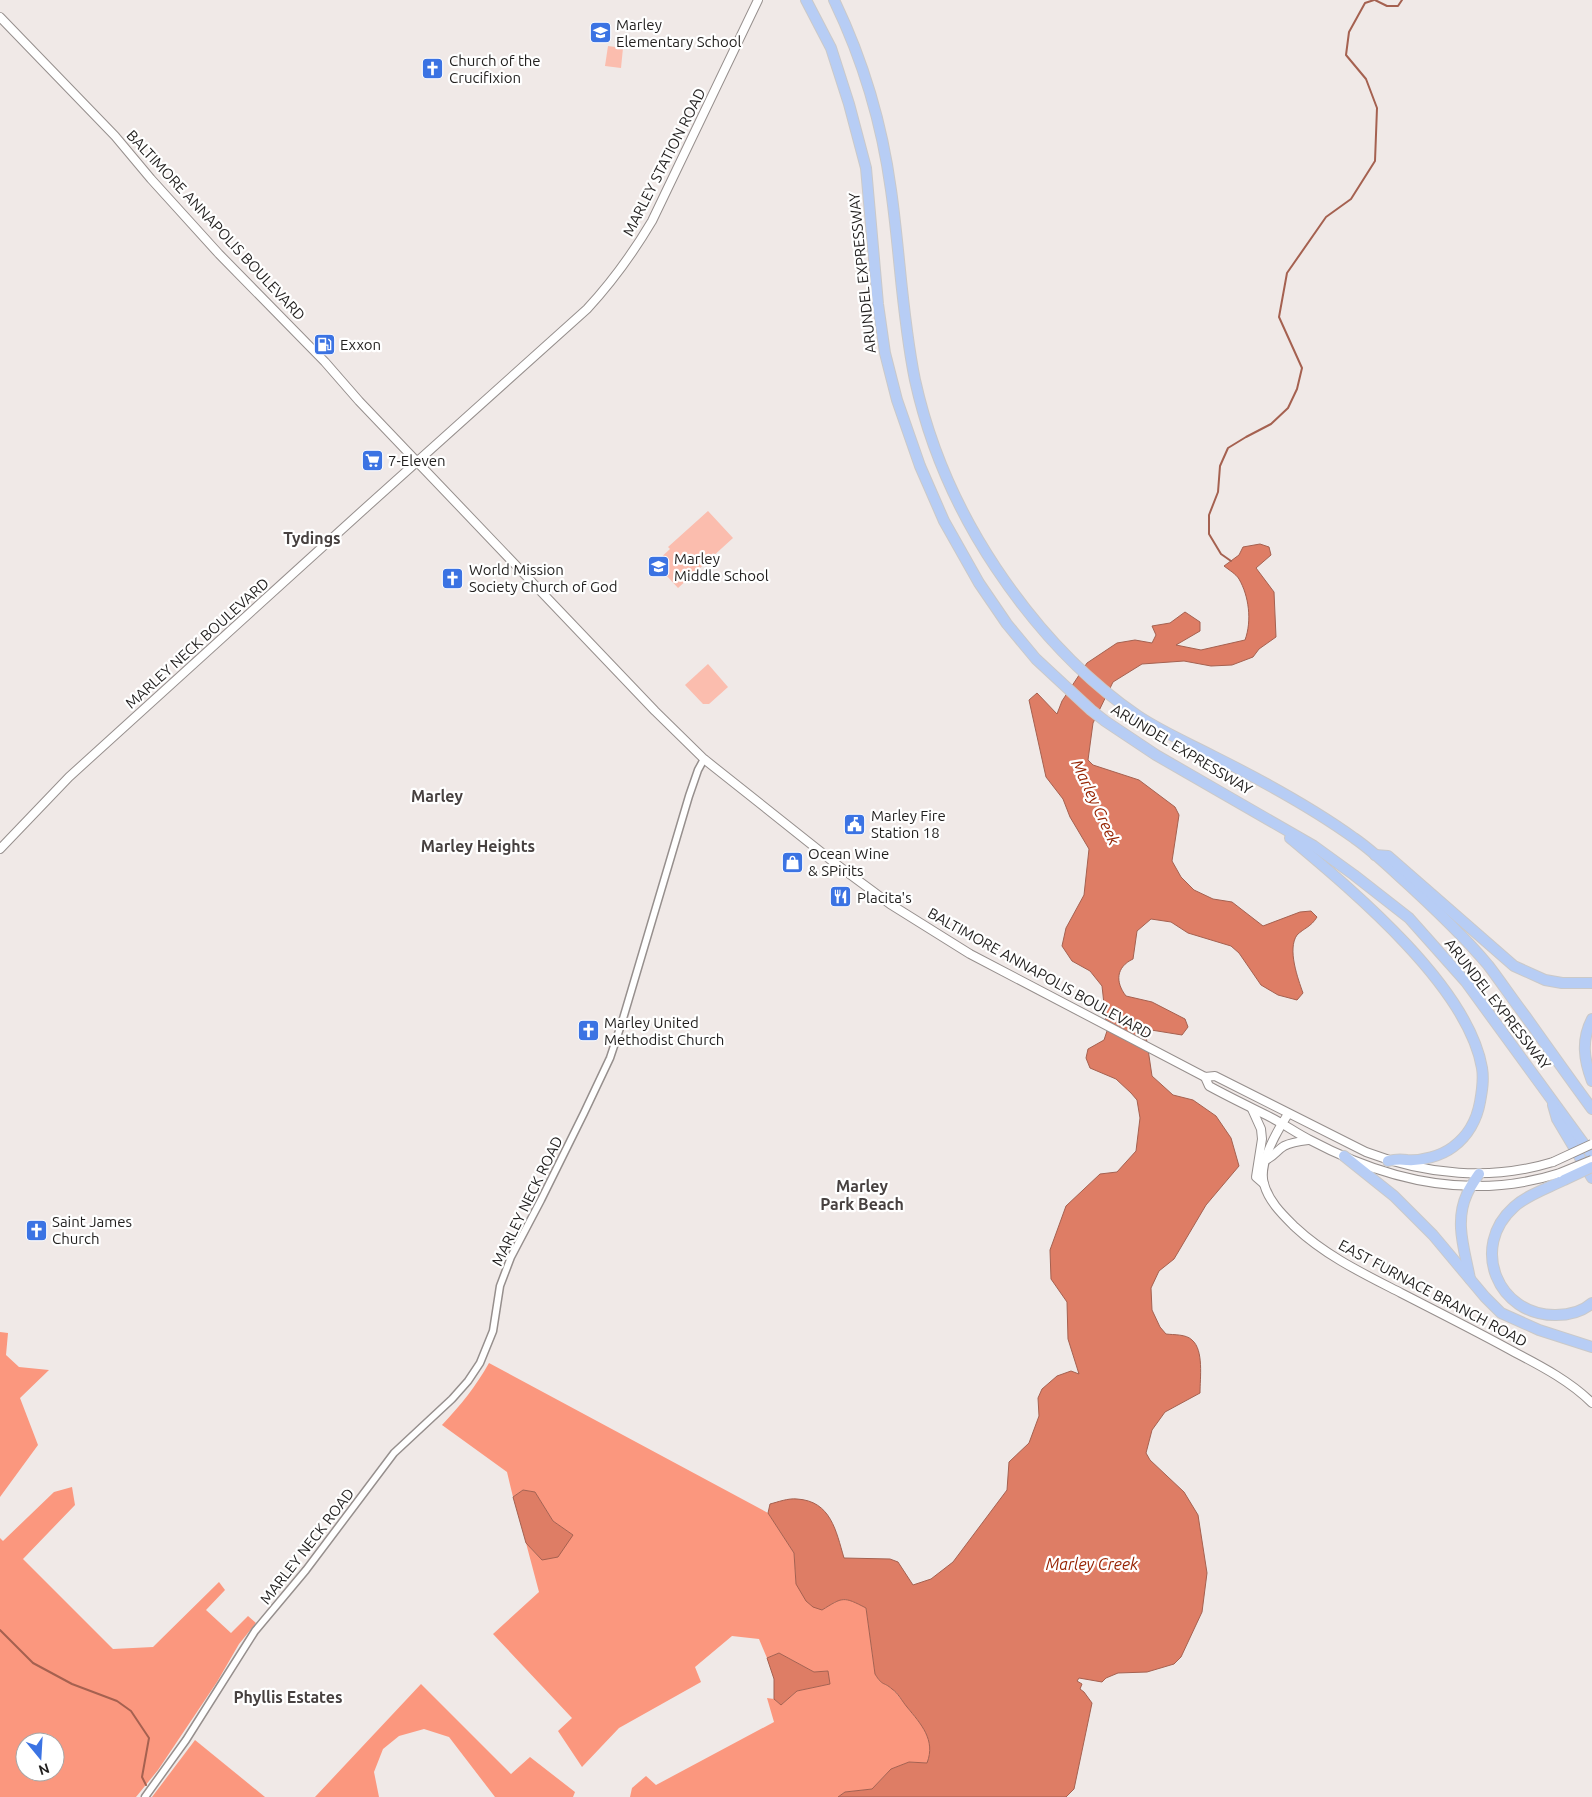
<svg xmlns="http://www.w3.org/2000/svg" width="1592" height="1797" font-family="Ubuntu,sans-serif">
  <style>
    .green { fill: #fbbdae }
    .forest { fill: #fb977e; fill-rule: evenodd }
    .water { fill: #de7d65; stroke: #a56150 }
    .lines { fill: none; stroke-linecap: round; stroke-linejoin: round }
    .stream { stroke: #a56150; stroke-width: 2 }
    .tertiary-casing { stroke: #968f8d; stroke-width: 9 }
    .secondary-casing { stroke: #968f8d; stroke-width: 10 }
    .motorway-casing { stroke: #cac9c9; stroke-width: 12 }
    .tertiary { stroke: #fff; stroke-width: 6 }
    .secondary { stroke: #fff; stroke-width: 8 }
    .motorway { stroke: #b7cdf5; stroke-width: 10 }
    .secondary-bridge-casing { stroke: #968f8d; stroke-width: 10; stroke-linecap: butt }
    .motorway-bridge-casing { stroke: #cac9c9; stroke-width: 12; stroke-linecap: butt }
    .secondary-bridge { stroke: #fff; stroke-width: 8 }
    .motorway-bridge { stroke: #b7cdf5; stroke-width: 10 }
    .labels { text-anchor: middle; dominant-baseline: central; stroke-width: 4.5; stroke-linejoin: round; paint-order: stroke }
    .poi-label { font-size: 15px; fill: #211f1e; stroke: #fff; text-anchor: start }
    .street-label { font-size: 15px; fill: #211f1e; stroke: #fff }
    .neighbourhood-label { font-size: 16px; font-weight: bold; fill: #474140; stroke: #fff }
    .water-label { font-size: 16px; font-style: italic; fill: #972403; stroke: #fff }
  </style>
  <rect width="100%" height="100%" fill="#f0e9e7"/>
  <g class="green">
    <path d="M608 46 623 48 621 68 605 66Z"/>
    <path d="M708 511 733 538 678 588 655 563 670 549 668 547Z"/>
    <path d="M708 664 728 687 709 704H703L685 685Z"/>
  </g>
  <g class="forest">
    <path d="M0 1332 8 1333 6 1355 19 1367 49 1370 20 1398 38 1445 0 1497Z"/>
    <path d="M489 1363 768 1513 794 1553 796 1584 822 1610C843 1597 844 1596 866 1608L875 1674C883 1687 883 1681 892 1689 898 1694 902 1701 907 1707 921 1724 936 1740 927 1763L909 1762 891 1769 872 1789 845 1792 838 1797H630L632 1788 646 1776 656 1785 774 1722 767 1698 774 1699 781 1705 797 1691 830 1684 828 1671 814 1672 779 1653 767 1658 759 1639 732 1636 695 1667 701 1682 619 1728 582 1767 558 1731 572 1718 493 1634 539 1592 526 1543 542 1560 573 1535 553 1521 535 1492 523 1490 513 1497 507 1472 442 1425C461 1405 476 1386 489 1363Z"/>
    <path d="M72 1487 75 1505 23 1559 113 1649 153 1647 219 1582 225 1590 206 1610 231 1633 248 1616 256 1623 239 1644 217 1682 158 1770 136 1797H0V1538L3 1541 54 1492ZM25 1742H55V1772H25Z"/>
    <path d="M421 1684 511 1774 530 1757 575 1792 573 1797H495L449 1737 424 1729 399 1736 383 1749 374 1772 379 1797H315Z"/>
    <path d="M195 1740 265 1797H152Z"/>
  </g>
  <g class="water">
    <path d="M1260 544 1269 547 1271 555 1256 568 1274 592 1276 637 1259 649 1253 657 1232 665 1211 666 1184 661 1142 664 1113 682 1093 723 1088 760 1093 765 1139 780 1175 807 1179 815 1172 861 1181 877 1194 890 1213 899 1232 902 1263 926 1300 912 1311 911 1317 917C1311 927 1304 928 1297 935 1287 949 1298 979 1303 993L1297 1000 1278 995 1261 985 1239 953 1231 946 1188 933 1171 922 1151 919 1137 931 1133 959C1116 967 1115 982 1126 996L1152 1002 1185 1019 1188 1027 1182 1035 1145 1029 1152 1076 1173 1095 1193 1100 1216 1116 1231 1138 1239 1166 1206 1205 1174 1259 1159 1271 1151 1288 1152 1310 1160 1327 1166 1334C1174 1335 1186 1334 1192 1340 1204 1350 1200 1378 1200 1393L1165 1412 1152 1430 1146 1453 1150 1460 1184 1492 1198 1515 1207 1573 1202 1612 1181 1657 1174 1664 1147 1672 1118 1673 1106 1678 1102 1682 1079 1678 1077 1681 1082 1684 1080 1689 1084 1692 1092 1703 1074 1789 1066 1797H838L845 1792 872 1789 891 1769 909 1762 927 1763C936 1740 921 1724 907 1707 902 1701 898 1693 892 1689 883 1681 883 1687 875 1674L866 1608C843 1596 843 1597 822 1610L813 1607 806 1601 796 1584 794 1553 768 1513 770 1504C778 1502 788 1498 797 1499 831 1501 836 1531 844 1558L890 1559 898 1562 913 1585 931 1579 953 1562 1007 1490 1009 1462 1029 1443 1039 1416 1038 1398 1042 1389 1057 1376 1071 1371 1079 1374 1068 1339 1067 1302 1051 1279 1050 1250 1066 1206 1100 1174 1117 1172 1136 1151 1140 1118 1137 1100 1131 1093 1116 1079 1090 1068 1086 1058 1088 1049 1104 1040 1107 1031 1102 986 1090 971 1072 961 1062 946 1066 928 1084 895 1089 849 1070 817 1063 799 1046 777 1029 700 1037 693 1057 714 1062 701 1087 663 1117 643 1135 640 1152 643 1156 635 1152 626 1170 623 1185 612 1200 622V631L1176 645 1201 650 1245 640C1252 621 1249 596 1239 579 1236 574 1229 570 1224 566L1239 555 1243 547Z"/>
    <path d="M523 1490 535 1492 553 1521 573 1535 558 1557 542 1560 526 1543 513 1497Z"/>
    <path d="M779 1653 814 1672 828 1671 830 1684 797 1691 781 1705 774 1699V1679L767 1658Z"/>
  </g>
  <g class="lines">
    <g class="stream">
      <path d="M1375 0 1387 6H1398L1402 0"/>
      <path d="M1231 561 1221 554 1209 534V515L1218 492 1220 466 1228 448 1246 437 1271 424 1288 408 1297 389 1302 368 1279 317 1287 273 1326 217 1351 199 1375 161 1377 108 1366 79 1346 55 1349 32 1365 3 1374 0"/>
      <path d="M0 1630 33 1663 72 1684 117 1701 131 1711 149 1738 142 1777 146 1785"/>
    </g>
    <defs>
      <path id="tertiary" d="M145 1797 186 1740 255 1631 306 1570 394 1453 452 1399 468 1381 480 1363 493 1331 500 1286 511 1257 541 1200 584 1113 610 1058 622 1022 689 796 698 770 704 759"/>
      <g id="secondary">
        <path d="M0 17 115 136 151 179 219 254 325 362 359 401 655 711 704 759 836 864 890 904 970 954 1205 1077 1215 1076 1366 1152C1426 1175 1491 1181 1553 1162"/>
        <path d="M0 849 69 777 361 512 587 309C612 282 633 253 652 221L758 0"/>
        <path d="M1205 1077 1209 1086C1229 1097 1250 1107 1270 1117 1284 1124 1296 1133 1310 1140 1389 1182 1473 1201 1560 1173"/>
        <path d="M1252 1109 1261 1129 1262 1139 1256 1177 1264 1184"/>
        <path d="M1288 1114C1277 1131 1258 1164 1264 1184 1269 1202 1283 1215 1295 1227 1326 1256 1364 1274 1401 1293 1440 1313 1478 1332 1516 1353 1543 1367 1571 1382 1592 1403"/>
        <path d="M1265 1160C1274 1157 1277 1150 1284 1146 1292 1142 1301 1141 1309 1140"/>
      </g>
      <g id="motorway">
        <path d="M806 0 831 48 849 104 866 168 878 304 885 353 897 400 920 466 944 521 979 583 1007 624 1036 659 1091 710 1105 721 1156 755 1314 846 1354 875 1409 918 1466 982 1592 1155"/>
        <path d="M834 0C863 60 882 124 891 190 900 253 902 317 915 380 930 448 958 511 996 568 1034 625 1081 677 1138 716 1162 732 1188 743 1213 756 1261 780 1311 807 1354 838 1370 849 1384 862 1398 875 1429 903 1461 933 1488 965 1501 982 1513 1000 1526 1017 1548 1048 1570 1079 1592 1109"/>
        <path d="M1290 838C1352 890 1468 986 1482 1068 1484 1080 1482 1091 1480 1102 1477 1119 1468 1136 1453 1147 1441 1156 1422 1161 1407 1160 1399 1159 1396 1159 1388 1161"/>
        <path d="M1375 855 1388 856 1514 966 1545 980 1562 983H1592"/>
        <path d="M1592 1019C1581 1040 1584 1060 1592 1081"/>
        <path d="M1553 1105 1557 1119 1592 1178"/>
        <path d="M1344 1156 1394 1196 1433 1235 1485 1297 1501 1313 1539 1330 1592 1347"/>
        <path d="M1564 1180C1548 1188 1527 1195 1514 1207 1469 1247 1498 1316 1556 1315 1569 1315 1582 1312 1592 1303"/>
        <path d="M1470 1279C1465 1251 1454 1222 1467 1194 1470 1187 1475 1180 1479 1174"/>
      </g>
    </defs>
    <use href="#tertiary" class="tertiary-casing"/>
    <use href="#secondary" class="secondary-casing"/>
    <use href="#motorway" class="motorway-casing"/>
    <use href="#tertiary" class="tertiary"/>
    <use href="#secondary" class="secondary"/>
    <use href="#motorway" class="motorway"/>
    <defs>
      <g id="secondary-bridge">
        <path d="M1553 1162 1592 1144"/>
        <path d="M1560 1173 1592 1160"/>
      </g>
      <path id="motorway-bridge" d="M1564 1180 1592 1167"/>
    </defs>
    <use href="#secondary-bridge" class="secondary-bridge-casing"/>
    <use href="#motorway-bridge" class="motorway-bridge-casing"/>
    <use href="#secondary-bridge" class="secondary-bridge"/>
    <use href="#motorway-bridge" class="motorway-bridge"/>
  </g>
  <defs>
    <symbol id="school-square" viewBox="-11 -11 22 22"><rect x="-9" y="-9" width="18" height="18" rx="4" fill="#3b73e3" stroke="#fff"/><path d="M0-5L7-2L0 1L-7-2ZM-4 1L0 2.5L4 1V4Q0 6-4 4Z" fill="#fff"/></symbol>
    <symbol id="church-square" viewBox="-11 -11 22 22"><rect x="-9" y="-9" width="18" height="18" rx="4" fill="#3b73e3" stroke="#fff"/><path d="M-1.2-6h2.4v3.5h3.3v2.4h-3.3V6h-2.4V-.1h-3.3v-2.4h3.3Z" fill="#fff"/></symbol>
    <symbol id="fuel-square" viewBox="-11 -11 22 22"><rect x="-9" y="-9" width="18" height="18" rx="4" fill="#3b73e3" stroke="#fff"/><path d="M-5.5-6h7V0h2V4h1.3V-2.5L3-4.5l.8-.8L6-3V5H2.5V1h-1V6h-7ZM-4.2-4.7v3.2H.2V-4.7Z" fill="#fff"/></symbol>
    <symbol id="supermarket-square" viewBox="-11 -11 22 22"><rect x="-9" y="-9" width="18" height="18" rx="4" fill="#3b73e3" stroke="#fff"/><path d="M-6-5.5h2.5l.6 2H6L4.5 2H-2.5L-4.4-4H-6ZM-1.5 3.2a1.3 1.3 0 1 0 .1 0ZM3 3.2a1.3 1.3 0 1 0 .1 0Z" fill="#fff"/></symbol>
    <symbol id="civic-square" viewBox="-11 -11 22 22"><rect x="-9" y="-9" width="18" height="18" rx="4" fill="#3b73e3" stroke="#fff"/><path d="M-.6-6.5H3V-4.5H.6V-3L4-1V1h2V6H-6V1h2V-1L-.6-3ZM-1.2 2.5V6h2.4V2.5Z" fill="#fff"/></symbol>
    <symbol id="shop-square" viewBox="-11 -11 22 22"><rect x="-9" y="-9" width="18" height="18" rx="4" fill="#3b73e3" stroke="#fff"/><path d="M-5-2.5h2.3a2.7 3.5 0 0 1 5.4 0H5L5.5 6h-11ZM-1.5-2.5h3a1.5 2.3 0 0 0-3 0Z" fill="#fff"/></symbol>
    <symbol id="restaurant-square" viewBox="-11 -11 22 22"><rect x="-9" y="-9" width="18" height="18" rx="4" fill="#3b73e3" stroke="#fff"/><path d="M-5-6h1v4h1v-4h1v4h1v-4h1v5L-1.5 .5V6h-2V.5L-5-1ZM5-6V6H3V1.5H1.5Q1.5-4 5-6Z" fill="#fff"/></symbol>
  </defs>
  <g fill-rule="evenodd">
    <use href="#school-square" x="588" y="20" width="25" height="25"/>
    <use href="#church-square" x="420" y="56" width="25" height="25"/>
    <use href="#fuel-square" x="312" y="332" width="25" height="25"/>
    <use href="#supermarket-square" x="360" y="448" width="25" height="25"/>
    <use href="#school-square" x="646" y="554" width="25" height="25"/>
    <use href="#church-square" x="440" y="566" width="25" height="25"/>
    <use href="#civic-square" x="842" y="812" width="25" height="25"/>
    <use href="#shop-square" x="780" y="850" width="25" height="25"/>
    <use href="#restaurant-square" x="828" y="884" width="25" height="25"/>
    <use href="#church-square" x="576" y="1018" width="25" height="25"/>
    <use href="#church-square" x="24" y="1218" width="25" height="25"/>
  </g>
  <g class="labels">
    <g class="poi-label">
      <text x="616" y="24">Marley<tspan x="616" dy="17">Elementary School</tspan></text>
      <text x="449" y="60">Church of the<tspan x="449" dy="17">Crucifixion</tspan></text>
      <text x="340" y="344">Exxon</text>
      <text x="388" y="460">7-Eleven</text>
      <text x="674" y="558">Marley<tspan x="674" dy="17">Middle School</tspan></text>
      <text x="469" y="569">World Mission<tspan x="469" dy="17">Society Church of God</tspan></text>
      <text x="871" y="815">Marley Fire<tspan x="871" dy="17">Station 18</tspan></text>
      <text x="808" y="853">Ocean Wine<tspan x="808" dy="17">&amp; SPirits</tspan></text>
      <text x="857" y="897">Placita's</text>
      <text x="604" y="1022">Marley United<tspan x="604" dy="17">Methodist Church</tspan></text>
      <text x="52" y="1221">Saint James<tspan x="52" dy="17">Church</tspan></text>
    </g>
    <g class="street-label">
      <text transform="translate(664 162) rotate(-63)">MARLEY STATION ROAD</text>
      <text transform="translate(216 225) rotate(47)">BALTIMORE ANNAPOLIS BOULEVARD</text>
      <text transform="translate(862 273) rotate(-96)">ARUNDEL EXPRESSWAY</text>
      <text transform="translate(197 643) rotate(-42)">MARLEY NECK BOULEVARD</text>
      <text transform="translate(1182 749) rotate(31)">ARUNDEL EXPRESSWAY</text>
      <text transform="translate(1040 973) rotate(29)">BALTIMORE ANNAPOLIS BOULEVARD</text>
      <text transform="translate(1498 1004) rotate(52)">ARUNDEL EXPRESSWAY</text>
      <text transform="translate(527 1201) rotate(-64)">MARLEY NECK ROAD</text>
      <text transform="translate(1433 1293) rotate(28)">EAST FURNACE BRANCH ROAD</text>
      <text transform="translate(307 1546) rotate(-52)">MARLEY NECK ROAD</text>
    </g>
    <g class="neighbourhood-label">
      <text x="312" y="538">Tydings</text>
      <text x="437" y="796">Marley</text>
      <text x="478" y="846">Marley Heights</text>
      <text x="862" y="1186">Marley<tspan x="862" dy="18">Park Beach</tspan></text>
      <text x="288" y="1697">Phyllis Estates</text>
    </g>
    <g class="water-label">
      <text transform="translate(1096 802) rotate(65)">Marley Creek</text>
      <text x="1092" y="1564">Marley Creek</text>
    </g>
  </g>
  <g transform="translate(40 1757) rotate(162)"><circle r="24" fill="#ffffff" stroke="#a6a5a5"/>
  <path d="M0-4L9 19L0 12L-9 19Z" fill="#3b73e3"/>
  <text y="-8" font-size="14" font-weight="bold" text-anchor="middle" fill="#211f1e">N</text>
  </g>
</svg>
